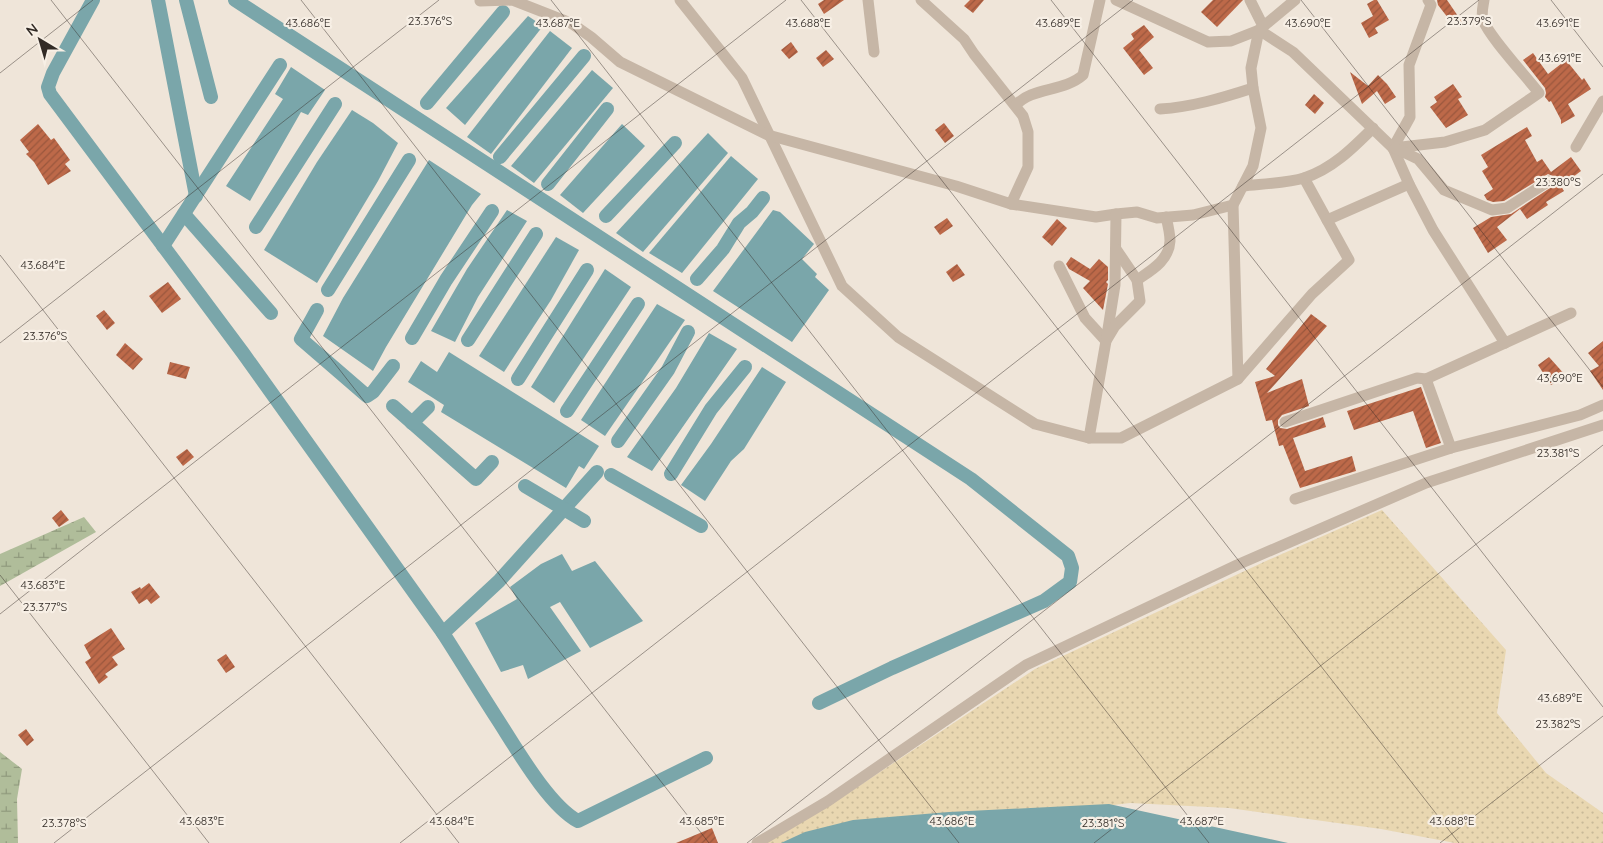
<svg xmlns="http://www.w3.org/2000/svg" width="1603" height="843" font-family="Quicksand,sans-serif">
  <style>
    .wetland { fill: url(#wetland-marsh) }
    .sand { fill: url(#sand-dots) }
    .water { fill: #7aa6aa }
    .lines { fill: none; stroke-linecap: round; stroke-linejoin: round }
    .canal { stroke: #7aa6aa; stroke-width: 14 }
    .building { fill: url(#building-hatch) }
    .minor { stroke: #c6b6a6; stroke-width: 11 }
    .ticks { fill: none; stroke: #322b26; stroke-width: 1; stroke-opacity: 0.45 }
    .ticks-label { font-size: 12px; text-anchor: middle; fill: #322b26; stroke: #f7efe5; stroke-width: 4.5; stroke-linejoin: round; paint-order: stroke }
  </style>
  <defs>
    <pattern id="wetland-marsh" width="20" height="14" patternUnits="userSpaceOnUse" patternTransform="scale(1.25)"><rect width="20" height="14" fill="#b0bd9a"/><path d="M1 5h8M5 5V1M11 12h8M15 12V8" fill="none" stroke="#909a7d"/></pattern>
    <pattern id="sand-dots" width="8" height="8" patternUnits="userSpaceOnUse" patternTransform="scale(1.25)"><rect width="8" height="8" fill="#e9d7b1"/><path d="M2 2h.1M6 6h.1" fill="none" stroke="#c8b998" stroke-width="1.8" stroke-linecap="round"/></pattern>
    <pattern id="building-hatch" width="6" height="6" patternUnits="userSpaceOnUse" patternTransform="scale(1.25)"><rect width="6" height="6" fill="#bd6949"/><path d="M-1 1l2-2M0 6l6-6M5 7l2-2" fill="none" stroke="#9a573d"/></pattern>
  </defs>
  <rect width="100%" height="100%" fill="#efe5d9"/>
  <g class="wetland">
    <path d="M84 517 96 532 0 586V554Z"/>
    <path d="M0 752 22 769 17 799 18 843H0Z"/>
  </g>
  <path class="sand" d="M1382 510 1506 650 1497 713 1546 773 1603 813V843H1455L1381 829 1229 808 1130 803 936 827 820 843H763L850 792 1035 669 1266 561Z"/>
  <g class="water">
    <path d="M528 16 543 26 465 125 446 108Z"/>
    <path d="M550 31 572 48 491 154 467 137Z"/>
    <path d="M291 67 325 90 308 115 301 112 250 201 226 186 283 99 275 94Z"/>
    <path d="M592 70 613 88 534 183 511 166Z"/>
    <path d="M352 110 373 123 398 143 378 181 317 283 264 250 317 162Z"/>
    <path d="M622 124 645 146 583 213 560 195Z"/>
    <path d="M708 133 728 153 643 252 616 233Z"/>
    <path d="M731 156 758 179 682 273 649 253Z"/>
    <path d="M429 160 481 194 472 205 386 347 373 371 323 336 343 298Z"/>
    <path d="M507 210 527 221 478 297 455 342 431 331 467 269Z"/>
    <path d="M773 210 780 212 814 244 802 259 817 274 815 277 829 290 792 342 713 291Z"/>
    <path d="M556 237 579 250 551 300 504 372 479 356Z"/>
    <path d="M605 269 631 287 554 403 531 387Z"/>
    <path d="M657 304 685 320 605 436 581 420Z"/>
    <path d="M709 333 737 349 652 471 627 457 676 388Z"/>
    <path d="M449 352 599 446 584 469 579 466 566 488 441 412 444 405 408 382 421 361 437 372Z"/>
    <path d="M762 367 786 382 744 449 731 461 705 501 681 485 711 444Z"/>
    <path d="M562 554 572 571 595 561 643 621 590 648 560 602 550 607 581 651 528 679 523 665 501 672 475 623 517 599 510 587 541 564Z"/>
    <path d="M1109 804 1288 843H781L805 832 853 820 949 812Z"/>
  </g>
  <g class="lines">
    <g class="canal">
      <path d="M93 0 53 73 48 87 50 94 243 353 443 633 499 581 597 472"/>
      <path d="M158 0 196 196"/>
      <path d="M186 0 211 97"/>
      <path d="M235 0 971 479 1068 556 1072 568 1070 582 1044 601 892 668 819 703"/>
      <path d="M427 103 503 12"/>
      <path d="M500 157 584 56"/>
      <path d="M548 184 607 109"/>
      <path d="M184 214 271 313"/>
      <path d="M606 216 675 143"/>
      <path d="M256 227 335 104"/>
      <path d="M163 246 280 65"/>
      <path d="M697 279 723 249 739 223 752 212 763 198"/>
      <path d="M328 290 409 160"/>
      <path d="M317 310 301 339 367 396 373 392 393 366"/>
      <path d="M412 338 446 280 492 211"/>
      <path d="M468 340 536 234"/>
      <path d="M518 379 587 270"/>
      <path d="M393 406 476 479 492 462"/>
      <path d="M567 411 638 304"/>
      <path d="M412 423 428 407"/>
      <path d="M618 441 668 370 688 332"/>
      <path d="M671 474 711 409 745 367"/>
      <path d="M611 475 701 526"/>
      <path d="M525 486 584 521"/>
      <path d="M443 633C461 661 478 689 496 717 515 746 548 805 578 821L706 758"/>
    </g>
  </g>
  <g class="building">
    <path d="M824 0H844L824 14 818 4Z"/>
    <path d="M970 0H984L973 13 964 6Z"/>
    <path d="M1213 0H1243L1217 27 1201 12Z"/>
    <path d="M1374 0H1377L1389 20 1375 28 1378 33 1369 38 1361 23 1373 16 1367 4Z"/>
    <path d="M1437 0H1447L1462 22 1455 27 1438 5Z"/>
    <path d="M1144 25 1154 37 1139 50 1153 68 1144 75 1123 48 1134 39 1131 34Z"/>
    <path d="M791 42 798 52 789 59 781 50Z"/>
    <path d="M826 50 834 59 823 67 816 58Z"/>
    <path d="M1533 53 1548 74 1566 60 1582 80 1584 78 1591 89 1568 104 1575 116 1561 124V120L1551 101 1549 102 1545 97 1546 93 1545 88 1523 60Z"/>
    <path d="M1350 72 1368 86 1378 75 1387 84 1396 97 1385 104 1377 91 1362 104Z"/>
    <path d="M1453 84 1462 97 1458 99 1468 115 1446 128 1430 107 1437 102 1434 97Z"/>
    <path d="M1314 94 1324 103 1315 114 1305 105Z"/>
    <path d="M944 123 954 136 945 143 935 130Z"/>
    <path d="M38 124 51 140 54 138 70 160 65 164 71 171 48 185 34 162 26 154 29 152 20 140Z"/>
    <path d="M1527 127 1532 136 1525 140 1537 162 1542 159 1551 172 1571 157 1581 171 1561 186 1564 191 1546 202 1548 205 1527 219 1520 209 1497 227 1507 240 1488 253 1473 228 1491 217 1511 214 1556 184 1555 177 1548 174 1504 201 1493 202 1487 200 1484 195 1493 189 1482 171 1488 167 1481 155Z"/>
    <path d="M947 218 953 226 940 235 934 227Z"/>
    <path d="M1057 219 1067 228 1052 246 1042 237Z"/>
    <path d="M1071 257 1090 269 1099 259 1108 267V280L1106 282 1108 284 1103 310 1083 288 1090 281 1069 269 1066 264Z"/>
    <path d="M957 264 965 275 953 282 946 272Z"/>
    <path d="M168 282 181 299 162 313 149 296Z"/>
    <path d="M104 310 115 323 107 330 96 316Z"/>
    <path d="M1311 314 1327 326 1267 393 1302 379 1309 406 1282 415 1278 420V425L1280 428 1287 429 1323 417 1326 427 1293 438 1305 471 1352 456 1356 471 1300 488 1283 445 1279 446 1272 420 1266 421 1255 382 1275 376 1266 369Z"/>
    <path d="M1603 341V390L1590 371 1599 366 1588 353Z"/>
    <path d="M125 343 143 359 133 370 116 355Z"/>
    <path d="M1549 357 1566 376 1551 385 1538 365Z"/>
    <path d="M170 362 190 367 186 379 167 374Z"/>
    <path d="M1421 387 1441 443 1426 448 1413 411 1354 430 1347 411Z"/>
    <path d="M187 449 194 457 183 466 176 457Z"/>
    <path d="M61 510 69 520 59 527 52 518Z"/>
    <path d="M149 583 160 597 151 604 147 599 139 604 131 592 140 587 141 589Z"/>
    <path d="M111 628 125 649 112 657 118 665 105 674 108 677 99 684 85 662 91 658 84 645Z"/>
    <path d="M226 654 235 667 226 673 217 660Z"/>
    <path d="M26 729 34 740 27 746 18 735Z"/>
    <path d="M712 828 718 843H676Z"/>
  </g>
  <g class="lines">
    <g class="minor">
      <path d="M680 0 742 78 842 286 898 337 1035 424 1089 438H1121L1238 379 1312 294 1349 260 1304 178"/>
      <path d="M868 0 874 52"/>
      <path d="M921 0 964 39 974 54 1023 116 1028 132V167L1011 204"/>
      <path d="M1116 0 1208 42 1231 41 1259 30 1293 52 1393 148 1409 184 1433 230 1505 343"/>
      <path d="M1250 0 1263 26"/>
      <path d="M480 1 512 0 571 23 591 37 620 62 768 135 956 186 1011 204 1096 217 1116 214 1137 212 1157 218 1193 215 1233 205"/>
      <path d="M1016 105C1032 87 1064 92 1083 75L1100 0"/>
      <path d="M1160 109C1192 107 1222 98 1253 88"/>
      <path d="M1576 147 1603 101"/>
      <path d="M1393 148 1445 142 1485 130 1539 93C1526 76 1490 38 1483 20 1481 13 1483 7 1484 0"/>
      <path d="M1393 148 1410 117 1409 65 1431 5 1428 0"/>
      <path d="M1395 148 1418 159 1444 190 1492 210 1507 208 1549 181"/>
      <path d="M1243 186C1261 184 1288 183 1304 178 1332 169 1353 148 1373 128"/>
      <path d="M1327 220 1409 184"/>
      <path d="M1059 266 1085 318 1106 341"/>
      <path d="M1137 280C1150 271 1169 261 1170 241 1170 234 1168 225 1166 217"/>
      <path d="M1107 335 1115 285 1116 214"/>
      <path d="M1238 379 1233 205 1253 166 1261 128 1253 88 1251 68 1259 30 1295 0"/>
      <path d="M1426 379 1451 448"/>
      <path d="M1285 422 1417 378 1426 379 1571 313"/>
      <path d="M1089 438 1106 341 1115 326 1140 301 1137 280 1116 249"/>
      <path d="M1295 499 1451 448 1580 415 1603 405"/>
      <path d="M757 843 828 801 1026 665 1237 565 1426 483 1603 425"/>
    </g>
  </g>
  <path class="ticks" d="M51 0 709 843M301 0 959 843M551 0 1209 843M801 0 1459 843M1051 0 1603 707M1301 0 1603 387M1551 0 1603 67M0 73 93 0M0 255 459 843M0 343 439 0M0 575 209 843M0 614 786 0M54 843 1133 0M400 843 1479 0M747 843 1603 174M1094 843 1603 445M1440 843 1603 716"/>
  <g class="ticks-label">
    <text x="430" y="25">23.376°S</text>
    <text x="1469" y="25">23.379°S</text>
    <text x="1558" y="27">43.691°E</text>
    <text x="558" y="27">43.687°E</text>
    <text x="308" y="27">43.686°E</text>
    <text x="808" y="27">43.688°E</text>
    <text x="1058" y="27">43.689°E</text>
    <text x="1308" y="27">43.690°E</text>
    <text x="1560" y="62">43.691°E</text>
    <text x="1558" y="186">23.380°S</text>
    <text x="43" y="269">43.684°E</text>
    <text x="45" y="340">23.376°S</text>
    <text x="1560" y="382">43.690°E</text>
    <text x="1558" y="457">23.381°S</text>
    <text x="43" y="589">43.683°E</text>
    <text x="45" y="611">23.377°S</text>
    <text x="1560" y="702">43.689°E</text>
    <text x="1558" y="728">23.382°S</text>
    <text x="202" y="825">43.683°E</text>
    <text x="452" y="825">43.684°E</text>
    <text x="702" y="825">43.685°E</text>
    <text x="952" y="825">43.686°E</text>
    <text x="1202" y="825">43.687°E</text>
    <text x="1452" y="825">43.688°E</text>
    <text x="64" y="827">23.378°S</text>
    <text x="1103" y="827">23.381°S</text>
  </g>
  <g transform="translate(40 40) rotate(322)" stroke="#f7efe5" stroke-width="4" paint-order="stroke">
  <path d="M0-4L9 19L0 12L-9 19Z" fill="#322b26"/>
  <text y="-8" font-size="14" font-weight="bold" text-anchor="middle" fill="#322b26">N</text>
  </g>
</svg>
